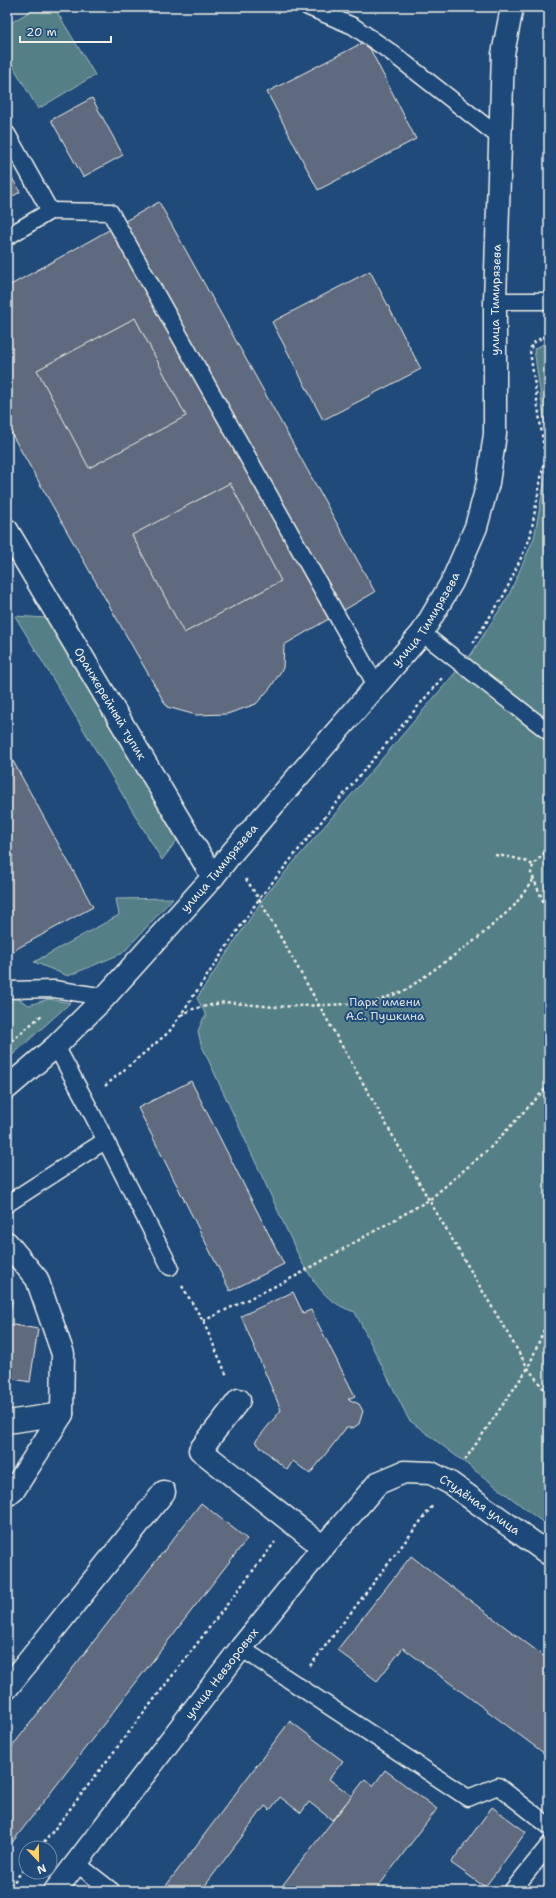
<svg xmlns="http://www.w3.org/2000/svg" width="556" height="1898" font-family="'Shantell Sans',sans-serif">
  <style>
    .green { fill: #557f87; stroke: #a4b8b8 }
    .building { fill: #5f6b7f; stroke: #f4f1e8 }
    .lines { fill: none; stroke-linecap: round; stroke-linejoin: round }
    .lane-casing { stroke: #f4f1e8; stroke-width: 19 }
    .street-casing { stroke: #f4f1e8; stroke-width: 25 }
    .secondary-casing { stroke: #f4f1e8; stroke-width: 25 }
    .path { stroke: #f4f1e8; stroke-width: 2.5; stroke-dasharray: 3 3; stroke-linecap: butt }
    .lane { stroke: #1f4a7a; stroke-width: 16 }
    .street { stroke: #1f4a7a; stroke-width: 22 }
    .secondary { stroke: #1f4a7a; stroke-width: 22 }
    .labels { text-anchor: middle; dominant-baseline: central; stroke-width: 4; stroke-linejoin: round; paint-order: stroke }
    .street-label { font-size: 12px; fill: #f4f1e8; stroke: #1f4a7a }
    .park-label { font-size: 12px; fill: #dce0d9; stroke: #1f4a7a }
  </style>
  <rect width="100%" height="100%" fill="#1f4a7a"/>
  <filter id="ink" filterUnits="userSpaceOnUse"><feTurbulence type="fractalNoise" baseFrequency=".025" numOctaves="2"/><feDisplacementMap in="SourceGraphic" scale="8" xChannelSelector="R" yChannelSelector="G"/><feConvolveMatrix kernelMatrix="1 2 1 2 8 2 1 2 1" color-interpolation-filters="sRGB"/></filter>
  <g filter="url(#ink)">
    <g class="green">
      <path d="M37 7H54L95 75 38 109 7 56V25Z"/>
      <path d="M549 341V454L534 349Z"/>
      <path d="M549 457V1527L409 1420 355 1312C326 1303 316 1285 301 1261L201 1044 198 1031 204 1017H207L197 998 265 896 472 653 509 595 534 538Z"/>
      <path d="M15 616 46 618 177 840 162 860Z"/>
      <path d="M173 898 123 953 68 976 34 962 119 915 116 899Z"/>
      <path d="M13 996 29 1005 49 999 70 1003 7 1060V1000Z"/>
    </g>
    <g class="building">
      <path d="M366 41 416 139 318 190 267 92Z"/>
      <path d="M92 98 123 155 83 177 51 120Z"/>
      <path d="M7 169 20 192 7 200Z"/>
      <path d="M159 202 375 592 284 645 283 668 271 687 256 704 227 714 196 715 167 707 7 426V287Z"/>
      <path d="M370 271 421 369 323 420 272 322Z"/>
      <path d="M135 318 186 416 89 468 37 370Z"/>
      <path d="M230 483 281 581 184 633 132 535Z"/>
      <path d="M7 750 93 907 7 954Z"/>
      <path d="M191 1081 284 1264 230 1291 138 1108Z"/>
      <path d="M293 1292 303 1313 311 1310 355 1396 348 1399 359 1404 363 1411 359 1424 353 1428H346L310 1474 293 1461 287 1470 255 1442 281 1410 241 1316Z"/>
      <path d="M7 1301H12L8 1324 38 1329 30 1382 8 1378 7 1382Z"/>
      <path d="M201 1503 247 1539 7 1849V1753Z"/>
      <path d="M411 1556 549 1660V1757L403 1648 377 1681 337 1650Z"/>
      <path d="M290 1721 343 1761 329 1779 352 1796 332 1820 309 1802 301 1813 280 1797 270 1810 265 1806 201 1891H162Z"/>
      <path d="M385 1770 437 1809 375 1891H278L365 1779 373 1786Z"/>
      <path d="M492 1807 526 1832 485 1887 451 1863Z"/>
    </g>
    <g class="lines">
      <defs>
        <g id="lane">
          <path d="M308 7 353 26 392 53 502 139"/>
          <path d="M7 134 50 211 7 237"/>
          <path d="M50 211 110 212 377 687"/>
          <path d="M495 301H549"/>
          <path d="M422 633 549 732"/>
          <path d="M7 990 54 989 105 997"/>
          <path d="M56 1046 86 1102 170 1267"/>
          <path d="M7 1204 106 1140"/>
          <path d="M241 1648 468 1798 498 1786 549 1826"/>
          <path d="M76 1863 112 1891"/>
          <path d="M512 1891 549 1845"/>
        </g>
        <g id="street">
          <path id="s1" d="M7 530 213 877"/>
          <path d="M7 1243 37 1279 63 1354 62 1414 15 1488 7 1495"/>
          <path d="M239 1400 200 1450 323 1547"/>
          <path d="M7 1422 62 1414"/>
          <path d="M7 1688 164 1492"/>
          <path id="s2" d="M55 1891 241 1648 323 1547 378 1483 404 1472 431 1473 450 1483 549 1554"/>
        </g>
        <g id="secondary">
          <path id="s3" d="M7 1088 56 1046 105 997 213 877 230 855 422 633 452 582 476 527 488 483 495 434V301L503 54 512 7"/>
        </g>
      </defs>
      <use href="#lane" class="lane-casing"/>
      <use href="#street" class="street-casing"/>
      <use href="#secondary" class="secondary-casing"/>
      <g class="path">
        <path d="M7 498 11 504"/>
        <path d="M473 643 504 595 530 538 545 456 530 351 532 344 549 333"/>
        <path d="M549 848 533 865 531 873 549 915"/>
        <path d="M495 855C509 857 521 858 533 865"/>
        <path d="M246 879 259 899 429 1200 528 1368 545 1391 549 1393"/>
        <path d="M181 1015 193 1009 225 1002 274 1007 372 1003 406 990 478 938 514 906 533 880"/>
        <path d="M7 1045 43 1014"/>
        <path d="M105 1086 169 1032 259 899 333 807 442 678"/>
        <path d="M182 1286 203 1321 227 1376"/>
        <path d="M203 1321 294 1277 429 1200 490 1148 549 1085"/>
        <path d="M465 1460 528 1368 549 1318"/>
        <path d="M310 1666 433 1505"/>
        <path d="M40 1848 275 1542"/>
        <path d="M7 1891 26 1866"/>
      </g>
      <use href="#lane" class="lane"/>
      <use href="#street" class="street"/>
      <use href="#secondary" class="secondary"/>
    </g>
  </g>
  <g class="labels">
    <g class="street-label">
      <text stroke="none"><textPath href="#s3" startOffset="965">улица Тимирязева</textPath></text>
      <text stroke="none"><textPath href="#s3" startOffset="630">улица Тимирязева</textPath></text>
      <text stroke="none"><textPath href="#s1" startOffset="202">Оранжерейный тупик</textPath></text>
      <text stroke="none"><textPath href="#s3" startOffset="306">улица Тимирязева</textPath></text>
      <text stroke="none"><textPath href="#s2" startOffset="634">Студёная улица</textPath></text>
      <text stroke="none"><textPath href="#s2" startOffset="274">улица Невзоровых</textPath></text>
    </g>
    <g class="park-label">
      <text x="385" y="1002">Парк имени<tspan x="385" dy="14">А.С. Пушкина</tspan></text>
    </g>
  </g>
  <rect width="556" height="1898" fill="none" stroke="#1f4a7a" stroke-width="24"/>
  <rect x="12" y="12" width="532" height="1874" fill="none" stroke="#f4f1e8" stroke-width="1.5" filter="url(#ink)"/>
  <g transform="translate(38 1860) rotate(158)"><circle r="19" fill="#1f4a7a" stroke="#748da6"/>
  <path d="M0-3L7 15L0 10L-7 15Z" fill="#ffd166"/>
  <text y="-6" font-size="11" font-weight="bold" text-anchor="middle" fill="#f4f1e8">N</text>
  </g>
  <path d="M20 36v6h91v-6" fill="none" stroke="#f4f1e8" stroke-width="2"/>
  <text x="26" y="36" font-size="12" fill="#f4f1e8" stroke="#1f4a7a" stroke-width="3" paint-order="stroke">20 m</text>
</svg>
